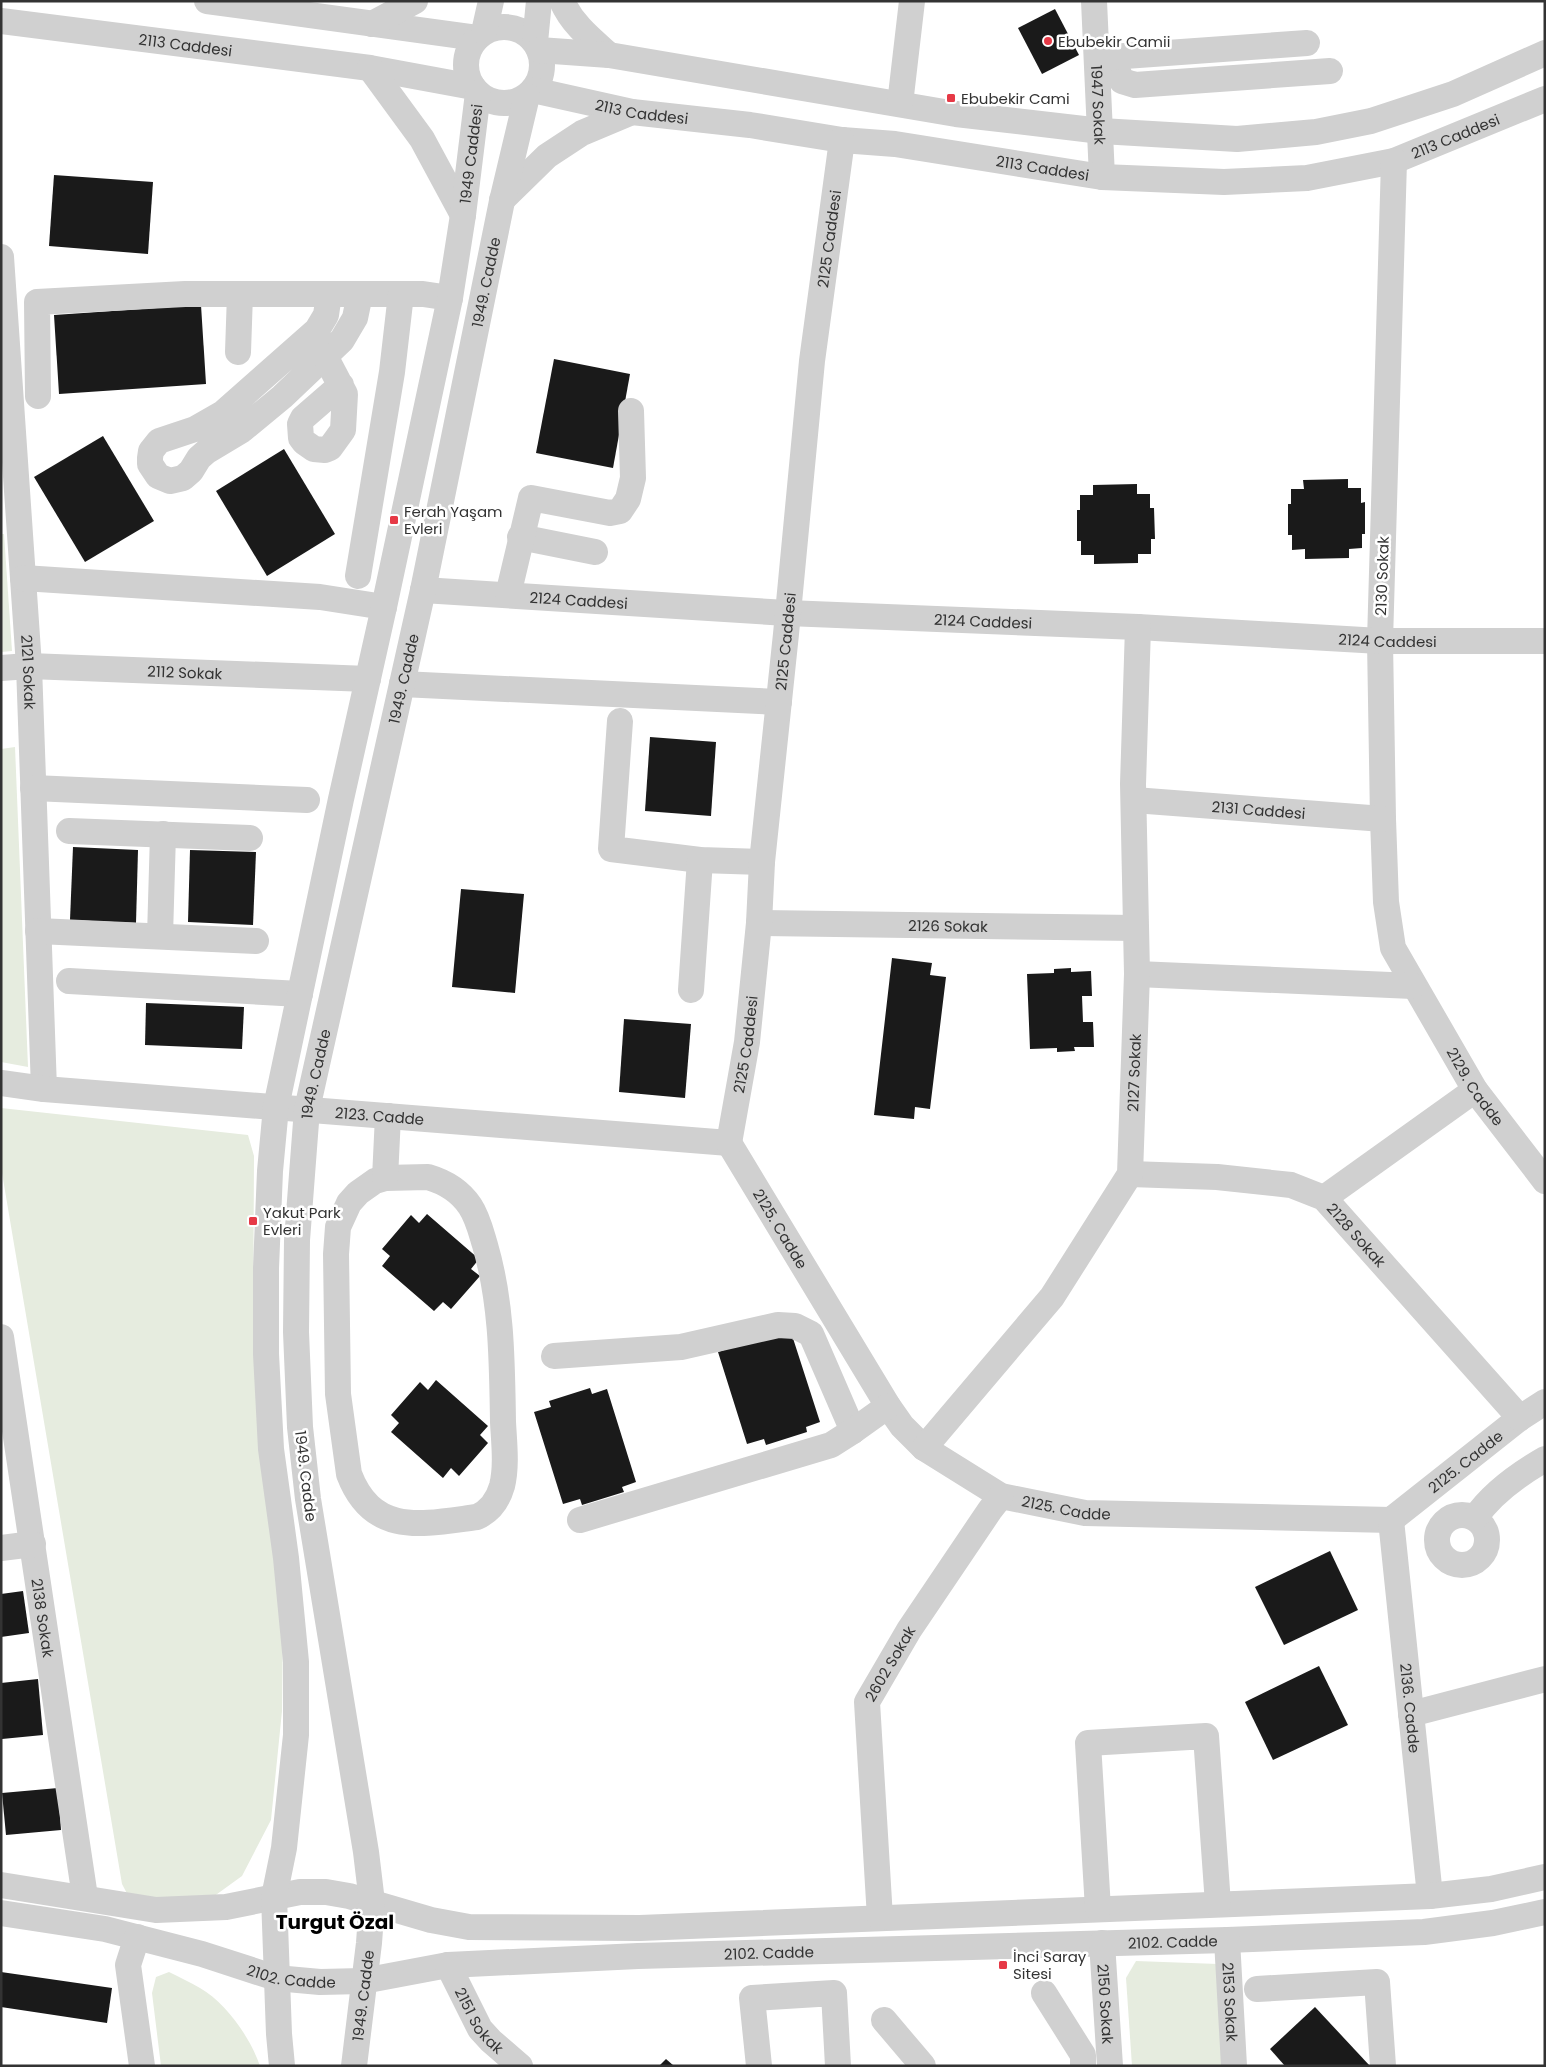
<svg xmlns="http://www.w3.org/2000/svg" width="1546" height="2067" font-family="Poppins,sans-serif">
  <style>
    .green { fill: #e6ecdf }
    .building { fill: #1a1a1a }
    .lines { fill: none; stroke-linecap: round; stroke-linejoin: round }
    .minor { stroke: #d0d0d0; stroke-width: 26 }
    .poi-dot { fill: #e63946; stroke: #fff; stroke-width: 2 }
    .labels { text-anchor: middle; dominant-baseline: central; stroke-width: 5; stroke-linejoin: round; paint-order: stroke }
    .poi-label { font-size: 15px; fill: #333; stroke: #fff; text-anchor: start }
    .street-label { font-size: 15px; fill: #333; stroke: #fff }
    .district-label { font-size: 20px; font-weight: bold; fill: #000; stroke: #fff }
  </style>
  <rect width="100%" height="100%" fill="#fff"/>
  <g class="green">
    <path d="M1 534H4L12 651 1 652Z"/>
    <path d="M15 747 28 1067 1 1062V749Z"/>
    <path d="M1 1108 248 1135 254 1156 253 1346 283 1626 282 1711 271 1820 242 1876 213 1897 132 1903 122 1884 1 1167Z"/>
    <path d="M1136 1961 1218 1964 1231 2066H1132L1126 1978Z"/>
    <path d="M169 1972C179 1977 190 1982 200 1988 226 2003 250 2037 260 2066H161L152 1993 156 1977Z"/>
  </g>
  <g class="building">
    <path d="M1055 9 1079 55 1042 74 1018 28Z"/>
    <path d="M54 175 153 182 148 254 49 246Z"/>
    <path d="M201 305 206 384 59 394 54 315Z"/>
    <path d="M554 359 630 374 613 468 536 453Z"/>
    <path d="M103 436 154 521 85 562 34 477Z"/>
    <path d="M284 449 335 534 267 576 216 491Z"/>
    <path d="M1348 479V488H1361V503L1365 502V534H1362V548L1349 549V558L1305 559V549L1292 550V535H1288V504H1291V489H1304L1303 480Z"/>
    <path d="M1137 484V494H1150V508H1154L1155 539H1151V554H1138V563L1094 564V555H1081V541H1077V510H1080V495H1093V485Z"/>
    <path d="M650 737 716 742 711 816 645 811Z"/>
    <path d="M73 847 138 850 136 923 70 920Z"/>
    <path d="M190 850 256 852 253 925 188 922Z"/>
    <path d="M461 889 524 894 515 993 452 987Z"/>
    <path d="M892 958 932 963 930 975 946 977 930 1109 915 1107 914 1119 874 1115Z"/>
    <path d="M1071 968V972L1091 971 1092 996H1082L1083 1022H1093L1094 1047H1074L1075 1051 1057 1052V1048L1030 1049 1027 974 1054 973V969Z"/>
    <path d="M146 1003 244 1007 242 1049 145 1045Z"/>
    <path d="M624 1019 691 1024 685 1098 619 1092Z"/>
    <path d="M427 1214 479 1259 471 1269 480 1276 451 1309 443 1302 434 1311 382 1266 390 1256 382 1249 411 1215 419 1223Z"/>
    <path d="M790 1329 820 1422 806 1427 807 1432 766 1445 764 1439 747 1444 718 1352Z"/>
    <path d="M436 1380 488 1426 480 1435 488 1443 459 1476 451 1468 443 1478 391 1432 399 1423 391 1415 420 1382 428 1390Z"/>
    <path d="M590 1388 592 1394 607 1389 636 1482 622 1487 624 1492 582 1505 580 1499 563 1504 534 1412 551 1407 549 1401Z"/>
    <path d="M1330 1551 1358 1610 1284 1645 1255 1587Z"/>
    <path d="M23 1591 29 1633 1 1637V1594Z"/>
    <path d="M1319 1666 1348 1725 1273 1760 1245 1702Z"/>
    <path d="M38 1679 43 1735 2 1739 1 1683Z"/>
    <path d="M58 1788 61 1830 6 1835 2 1793Z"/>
    <path d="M1 1972 112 1988 107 2023 1 2007Z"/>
    <path d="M1315 2007 1370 2066H1285L1270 2049Z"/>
    <path d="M666 2059 674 2066H659Z"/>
  </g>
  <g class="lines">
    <g class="minor">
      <path d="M207 1 477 38"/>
      <path d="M562 1C572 24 591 39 609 55"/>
      <path id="s1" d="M1094 1 1102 177"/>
      <path id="s2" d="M1 21 370 68 473 87"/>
      <path d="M372 24 415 1"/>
      <circle cx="504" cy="65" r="38"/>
      <path d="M484 32 491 1"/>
      <path d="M535 42 539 1"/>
      <path d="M539 50 609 55 956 114 1101 131 1237 139 1316 132 1371 121 1453 94 1545 53"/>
      <path d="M1117 57 1118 72 1122 81 1135 85 1330 71"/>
      <path d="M1097 58 1307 43"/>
      <path d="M370 68 422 139 463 215"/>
      <path id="s3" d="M533 90 632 112 750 125 842 140 895 144 1102 177 1224 182 1307 178 1394 161 1545 99"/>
      <path d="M900 104 912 1"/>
      <path id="s4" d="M1394 161 1380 641 1383 819 1386 902 1393 948 1475 1090 1545 1181"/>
      <path d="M502 200 547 156 582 133 632 112"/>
      <path id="s5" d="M1 257 29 666 44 1089"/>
      <path d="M329 294 326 315 317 330 223 413 195 429 159 441 151 451 150 458V464L158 476 170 481 183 478 191 471 199 458 207 451 242 430 282 397 342 340 355 318 360 294"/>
      <path d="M238 352 240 294"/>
      <path d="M325 356 345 394 343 430 330 448 325 450 314 449 304 442 301 438 300 424 303 418 341 385"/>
      <path d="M38 396 37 302 185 294H423L450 298"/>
      <path d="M520 537 595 552"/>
      <path d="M358 576 392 372 401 294"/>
      <path d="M23 578 320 597 384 607"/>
      <path id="s6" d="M423 590 787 613 1138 627 1380 641H1545"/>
      <path d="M508 595 531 498 610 513 620 511 628 499 633 478 631 411"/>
      <path id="s7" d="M1 668 29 666 368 679"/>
      <path d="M402 684 779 702"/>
      <path d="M620 721 611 849 700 860 762 862"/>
      <path d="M33 788 307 800"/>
      <path id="s8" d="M1134 800 1383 819"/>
      <path d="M69 831 250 838"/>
      <path id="s9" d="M759 923 1136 928"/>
      <path d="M38 931 256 941"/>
      <path d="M160 936 163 834"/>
      <path d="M1137 974 1413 986"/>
      <path d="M69 981 300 994"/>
      <path d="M691 990 700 860"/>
      <path id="s10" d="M1 1083 44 1089 729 1143"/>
      <path id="s11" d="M729 1143 888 1406 902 1426 924 1448 1001 1496 1085 1513 1391 1520 1520 1418 1545 1402"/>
      <path id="s12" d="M729 1143 747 1042 759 923 762 862 786 634 812 361 842 140"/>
      <path id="s13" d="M1130 1174 1217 1177 1291 1185 1324 1198 1520 1418"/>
      <path d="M428 1177C445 1182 460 1191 470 1206 478 1218 481 1232 485 1245 502 1303 502 1362 503 1422 504 1442 507 1466 502 1486 498 1500 490 1511 477 1517 423 1524 373 1537 349 1474L338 1394 336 1254 338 1227 349 1203 358 1193 375 1181 385 1178Z"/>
      <path d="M385 1178 388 1116"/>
      <path d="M1324 1198 1475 1090"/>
      <path id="s14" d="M1 1337 85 1897"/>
      <path d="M554 1356 681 1347 778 1325 795 1326 811 1334 853 1431"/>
      <path id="s15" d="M924 1448 1052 1297 1130 1174 1137 974 1133 784 1138 627"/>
      <circle cx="1462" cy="1540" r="25"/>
      <path d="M1475 1518C1492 1493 1519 1474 1545 1459"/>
      <path d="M580 1520 831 1445 853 1431 888 1406"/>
      <path id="s16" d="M1391 1520 1430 1896"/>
      <path d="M1 1548 33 1544"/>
      <path d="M1411 1714 1545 1679"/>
      <path d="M1 1885 156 1910 226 1907 300 1892H326L349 1896 431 1920 469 1927 640 1928 1430 1896 1491 1889 1545 1877"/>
      <path d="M1098 1909 1088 1743 1206 1736 1218 1904"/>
      <path id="s17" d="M1 1913 105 1929 202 1954 276 1978 320 1982 363 1981 448 1965 638 1956 1227 1940 1424 1932 1493 1923 1545 1912"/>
      <path id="s18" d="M880 1918 867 1702 909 1630 990 1510 1001 1496"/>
      <path d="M137 1937 128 1965 142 2066"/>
      <path id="s19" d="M1227 1940 1234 2066"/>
      <path id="s20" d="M1102 1943 1110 2066"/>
      <path id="s21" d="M448 1965 480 2029 491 2041 520 2066"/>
      <path d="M1257 1989 1377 1982 1383 2066"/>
      <path d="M1044 1993 1083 2055V2066"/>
      <path d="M884 2020 923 2066"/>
      <path id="s22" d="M282 2066 279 2034 274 1897 284 1848 296 1735V1662L286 1558 271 1449 266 1354V1268L270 1171 276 1107 341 799 384 607 450 298 463 215 478 93"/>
      <path id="s23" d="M354 2066 369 1943 372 1902 366 1852 308 1499 300 1427 296 1332 297 1240 307 1109 423 590 502 201 527 96"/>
      <path d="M759 2066 752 1998 834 1993 838 2066"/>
    </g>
  </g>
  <g class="poi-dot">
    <circle cx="1048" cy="41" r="5"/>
    <rect x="946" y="93" width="10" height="10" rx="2.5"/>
    <rect x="389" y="515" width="10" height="10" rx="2.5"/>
    <rect x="248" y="1216" width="10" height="10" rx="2.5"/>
    <rect x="998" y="1960" width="10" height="10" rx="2.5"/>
  </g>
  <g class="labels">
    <g class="poi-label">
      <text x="1058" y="41">Ebubekir Camii</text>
      <text x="961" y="98">Ebubekir Cami</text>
      <text x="404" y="511">Ferah Yaşam<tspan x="404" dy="17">Evleri</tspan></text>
      <text x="263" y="1212">Yakut Park<tspan x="263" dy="17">Evleri</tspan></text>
      <text x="1013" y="1956">İnci Saray<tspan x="1013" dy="17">Sitesi</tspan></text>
    </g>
    <g class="street-label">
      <text stroke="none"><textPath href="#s2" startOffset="186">2113 Caddesi</textPath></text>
      <text stroke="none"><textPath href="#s1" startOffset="104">1947 Sokak</textPath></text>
      <text stroke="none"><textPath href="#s3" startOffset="111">2113 Caddesi</textPath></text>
      <text stroke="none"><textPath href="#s3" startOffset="936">2113 Caddesi</textPath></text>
      <text stroke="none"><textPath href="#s22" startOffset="1936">1949 Caddesi</textPath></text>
      <text stroke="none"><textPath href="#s3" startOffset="516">2113 Caddesi</textPath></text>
      <text stroke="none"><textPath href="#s12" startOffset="910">2125 Caddesi</textPath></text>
      <text stroke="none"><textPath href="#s23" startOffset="1810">1949. Cadde</textPath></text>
      <text transform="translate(1382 576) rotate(-88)">2130 Sokak</text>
      <text stroke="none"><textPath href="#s6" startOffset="156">2124 Caddesi</textPath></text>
      <text stroke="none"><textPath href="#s6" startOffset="561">2124 Caddesi</textPath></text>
      <text stroke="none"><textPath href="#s6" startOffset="966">2124 Caddesi</textPath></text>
      <text stroke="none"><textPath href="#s12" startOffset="505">2125 Caddesi</textPath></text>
      <text stroke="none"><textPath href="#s7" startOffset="184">2112 Sokak</textPath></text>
      <text stroke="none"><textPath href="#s5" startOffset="416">2121 Sokak</textPath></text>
      <text stroke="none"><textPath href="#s23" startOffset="1405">1949. Cadde</textPath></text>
      <text stroke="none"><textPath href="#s8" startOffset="125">2131 Caddesi</textPath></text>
      <text stroke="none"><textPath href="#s9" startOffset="189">2126 Sokak</textPath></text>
      <text stroke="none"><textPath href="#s12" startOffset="100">2125 Caddesi</textPath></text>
      <text stroke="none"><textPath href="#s23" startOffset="1000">1949. Cadde</textPath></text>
      <text stroke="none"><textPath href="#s15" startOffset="445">2127 Sokak</textPath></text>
      <text stroke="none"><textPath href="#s4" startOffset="949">2129. Cadde</textPath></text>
      <text stroke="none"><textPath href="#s10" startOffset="380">2123. Cadde</textPath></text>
      <text stroke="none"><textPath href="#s11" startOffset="100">2125. Cadde</textPath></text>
      <text stroke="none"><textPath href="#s13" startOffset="246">2128 Sokak</textPath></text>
      <text stroke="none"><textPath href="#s11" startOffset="940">2125. Cadde</textPath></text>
      <text transform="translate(306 1476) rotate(83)">1949. Cadde</text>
      <text stroke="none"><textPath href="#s11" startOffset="520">2125. Cadde</textPath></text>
      <text stroke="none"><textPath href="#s14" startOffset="284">2138 Sokak</textPath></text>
      <text stroke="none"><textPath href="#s18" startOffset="261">2602 Sokak</textPath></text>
      <text stroke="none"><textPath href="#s16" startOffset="189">2136. Cadde</textPath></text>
      <text stroke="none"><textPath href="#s17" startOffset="1182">2102. Cadde</textPath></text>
      <text stroke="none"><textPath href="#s17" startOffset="778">2102. Cadde</textPath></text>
      <text stroke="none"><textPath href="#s17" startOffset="298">2102. Cadde</textPath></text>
      <text stroke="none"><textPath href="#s23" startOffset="71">1949. Cadde</textPath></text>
      <text stroke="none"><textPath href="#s19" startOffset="62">2153 Sokak</textPath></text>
      <text stroke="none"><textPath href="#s20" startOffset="61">2150 Sokak</textPath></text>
      <text stroke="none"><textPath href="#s21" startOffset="64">2151 Sokak</textPath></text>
    </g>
    <g class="district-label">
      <text x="335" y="1922">Turgut Özal</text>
    </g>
  </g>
  <rect width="1546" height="2067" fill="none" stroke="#333333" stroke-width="5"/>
</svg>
